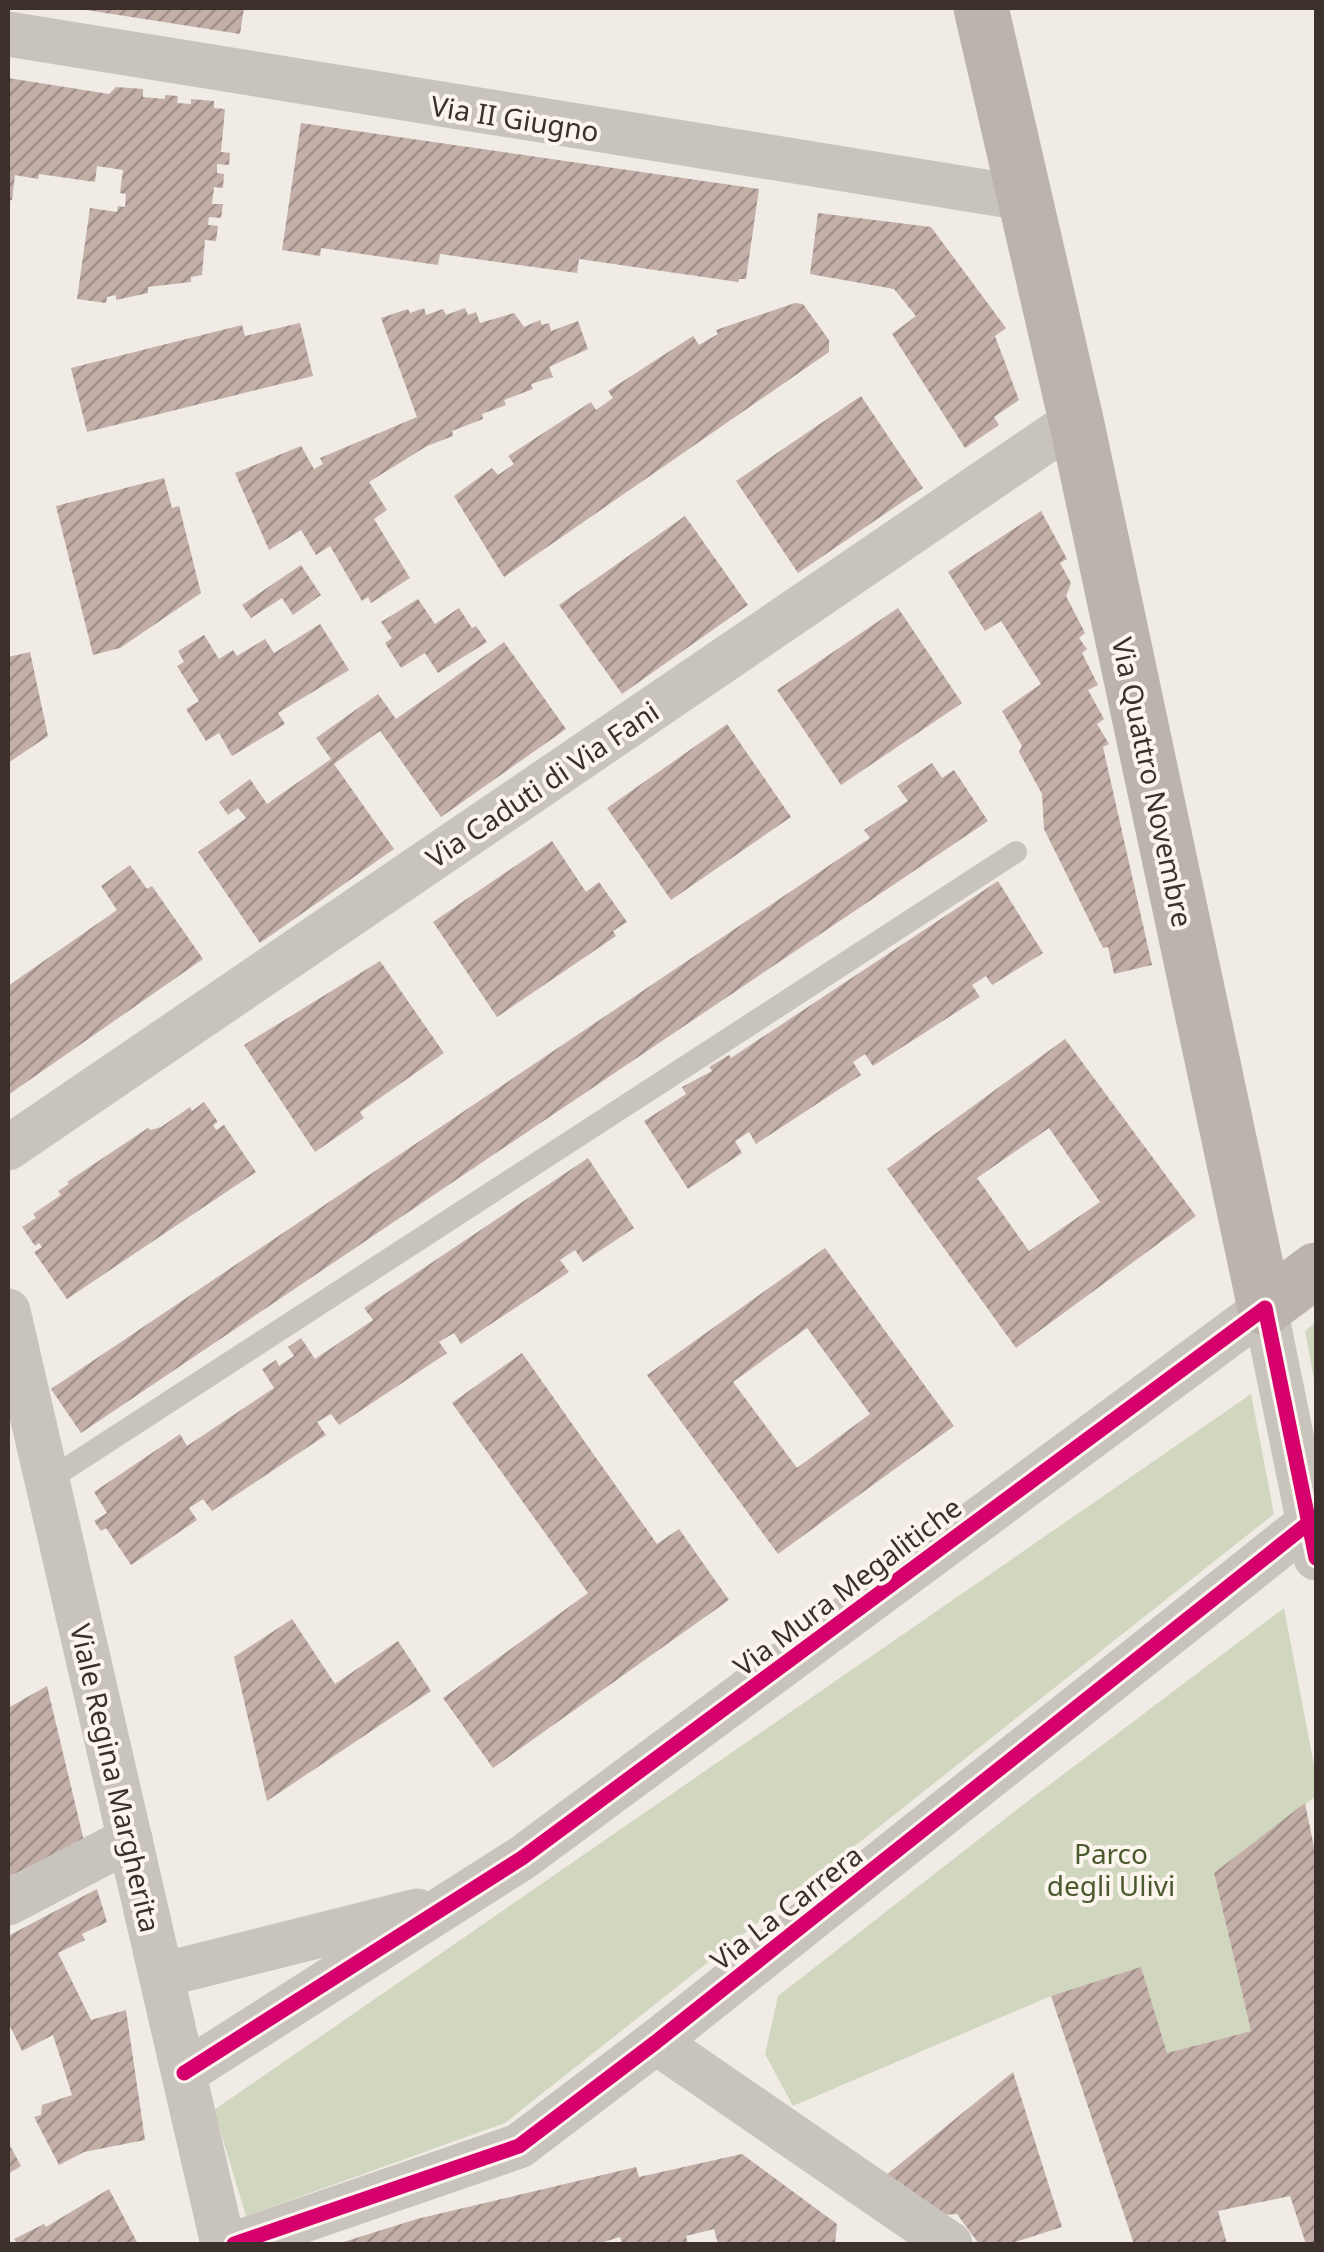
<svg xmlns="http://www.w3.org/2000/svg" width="1324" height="2252" font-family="'Noto Sans',sans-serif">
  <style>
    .green { fill: #d1d6bf }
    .building { fill: url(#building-hatch); fill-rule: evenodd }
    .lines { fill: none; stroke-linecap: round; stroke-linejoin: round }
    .service { stroke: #c9c3be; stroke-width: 22 }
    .minor { stroke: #c9c3be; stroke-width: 45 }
    .secondary { stroke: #bab3ae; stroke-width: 55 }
    .cycleway-casing { stroke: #fbf5ee; stroke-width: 21 }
    .cycleway { stroke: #d6006c; stroke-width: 15 }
    .labels { text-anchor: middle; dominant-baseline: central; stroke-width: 8; stroke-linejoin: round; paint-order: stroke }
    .street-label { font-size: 28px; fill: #3b302b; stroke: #fbf5ee }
    .park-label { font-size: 28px; fill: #4a5a2e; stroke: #fbf5ee }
  </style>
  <defs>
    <pattern id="building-hatch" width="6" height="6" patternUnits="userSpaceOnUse" patternTransform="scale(2.5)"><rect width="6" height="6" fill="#c3afa7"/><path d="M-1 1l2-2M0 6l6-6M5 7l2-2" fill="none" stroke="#a08f88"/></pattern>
  </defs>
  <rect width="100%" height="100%" fill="#f0ebe5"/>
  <g class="green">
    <path d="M1316 1322V1390L1305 1331Z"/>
    <path d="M1251 1394 1274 1514 505 2123 246 2216 214 2110Z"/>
    <path d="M1284 1608 1316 1776V1796L1214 1873 1251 2031 1167 2053 1141 1968 1051 1996 793 2106 765 2054 778 1996 1028 1801Z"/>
  </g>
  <g class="building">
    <path d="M74 8H244L240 34Z"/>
    <path d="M8 78 109 94 116 87 143 89V97L165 99V95L178 96 177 103 191 104V99L214 101V108L225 109 221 152 230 153 229 165 217 164V173L224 174 223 188 214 187 212 204H223L221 218 209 217 208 225 218 226 216 241 205 240 202 275 191 277V282L148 287V293L116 300V295L107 297 106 303 77 299 90 208 117 212 118 206 125 207 126 194 120 193 123 170 97 166 95 182 39 174 38 179 15 175 12 200 8 201Z"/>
    <path d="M301 123 759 189 746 279H739L738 282 579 259 577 273 440 254 438 265 321 248 320 256 282 250Z"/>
    <path d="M818 213 931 227 1006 328 995 336 1019 400 994 417 999 425 965 448 892 334 916 316 894 289 810 274Z"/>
    <path d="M795 303 803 304 829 340V352L504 577 454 496 492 468 498 475 514 464 508 456 591 402 596 410 613 398 608 391 693 336 699 345 718 334 716 330Z"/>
    <path d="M424 308 426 315 443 309 446 315 465 308 468 315 476 312 480 323 514 313 524 327 540 320 542 325 549 323 551 331 578 321 588 349 549 367 553 377 531 384 533 389 504 400 506 405 482 414 483 419 452 431 453 436 427 446 369 482 387 510 374 519 410 578 371 603 368 597 362 601 330 546 316 555 301 530 269 550 235 473 301 446 314 469 323 464 320 458 417 417 381 318 408 309 410 313Z"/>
    <path d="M300 323 313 376 87 432 71 368 242 325 245 336Z"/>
    <path d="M861 396 923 488 798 573 736 481Z"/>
    <path d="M164 478 172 508 179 506 201 593 120 648 93 655 56 506Z"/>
    <path d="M1041 511 1067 559 1060 563 1071 583 1066 596 1085 633 1079 638 1087 649 1082 653 1098 685 1088 690 1104 719 1097 724 1109 744 1103 747 1152 965 1114 974 1108 947 1103 948 1044 829 1042 794 1019 752 1022 746 1002 711 1041 684 1001 621 985 631 948 572Z"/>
    <path d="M685 516 748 605 622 694 559 605Z"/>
    <path d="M301 565 321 595 293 615 282 598 251 618 242 605Z"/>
    <path d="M418 599 435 624 459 608 472 628 476 626 487 642 438 673 425 653 401 668 385 643 392 638 381 622Z"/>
    <path d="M898 608 962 703 841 785 777 690Z"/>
    <path d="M320 624 349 670 278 713 285 724 232 756 219 733 206 741 186 709 199 701 177 666 184 662 178 651 204 635 219 659 233 650 237 656 265 639 274 653Z"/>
    <path d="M504 642 566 729 441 817 380 731 334 764 394 849 260 943 198 852 246 818 238 808 228 815 219 802 250 779 267 804 331 759 316 738 378 694 396 719Z"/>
    <path d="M30 652 48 736 8 763V657Z"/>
    <path d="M727 724 791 817 671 900 607 808Z"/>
    <path d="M932 763 942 778 954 770 988 821 81 1433 51 1389 870 838 864 830 908 801 897 786Z"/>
    <path d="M552 841 586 892 599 882 627 922 613 931 616 936 497 1017 433 922Z"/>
    <path d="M130 865 147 889 152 886 203 959 8 1095V986L117 910 101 886Z"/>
    <path d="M998 881 1043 953 992 985 986 976 972 985 980 997 873 1066 865 1054 853 1062 861 1075 756 1144 749 1132 735 1141 742 1153 688 1189 644 1121 686 1094 682 1087 712 1071 709 1067 729 1055 731 1058Z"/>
    <path d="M380 961 444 1053 360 1112 364 1118 315 1152 244 1045Z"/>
    <path d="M1065 1039 1196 1216 1016 1348 887 1169ZM1049 1128 1100 1202 1029 1251 977 1178Z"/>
    <path d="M204 1102 218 1122 213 1125 216 1130 224 1125 256 1172 67 1299 34 1252 42 1247 39 1243 35 1246 22 1227 36 1218 33 1214 61 1195 58 1191 69 1184 67 1182 148 1128 151 1130 161 1127 190 1107 192 1111Z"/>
    <path d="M588 1158 634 1228 583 1262 575 1250 560 1260 569 1272 461 1344 454 1333 439 1342 447 1353 339 1425 331 1414 317 1422 326 1435 212 1511 203 1499 189 1508 197 1520 131 1565 106 1528 101 1531 94 1521 107 1513 94 1492 180 1434 187 1446 274 1388 262 1369 276 1360 279 1366 294 1356 288 1347 301 1338 315 1359 373 1320 364 1308Z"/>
    <path d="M825 1248 954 1426 778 1554 647 1375ZM807 1328 870 1414 797 1468 733 1382Z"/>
    <path d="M522 1353 657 1544 679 1529 729 1600 493 1768 443 1698 588 1593 452 1403Z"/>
    <path d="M292 1619 335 1684 398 1641 431 1691 267 1801 234 1657Z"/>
    <path d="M47 1686 84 1841 8 1877V1708Z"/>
    <path d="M1305 1803 1316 1857V2244H1306L1290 2196 1218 2211 1227 2244H1134L1051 1996 1141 1967 1167 2053 1251 2031 1214 1873Z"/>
    <path d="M97 1889 107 1922 82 1934 85 1940 58 1953 91 2020 126 2010 145 2140 84 2152 59 2165 34 2117 41 2115 42 2105 72 2095 53 2035 22 2051 8 2022V1936Z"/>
    <path d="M1013 2072 1062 2227 1009 2244H979L957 2214 939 2215 885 2176Z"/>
    <path d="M8 2142 21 2166 8 2174Z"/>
    <path d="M742 2154 837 2224 835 2244H718L714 2229 686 2236 688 2244H622L620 2237 597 2244H337L417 2219 636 2167 639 2177Z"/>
    <path d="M109 2189 138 2244H11L16 2242 14 2239 44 2224 46 2227Z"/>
  </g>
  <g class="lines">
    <path class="service" d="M47 1481 1016 852"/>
    <g class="minor">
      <path d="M8 34 1023 198"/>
      <path d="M8 1148 1076 420"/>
      <path d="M8 1311 223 2244"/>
      <path d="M8 1903 130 1839"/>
      <path d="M162 1975 417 1911"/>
      <path d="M656 2042 950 2244"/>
      <path d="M184 2073 522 1858 1265 1308 1316 1558"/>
      <path d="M234 2244 519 2146 656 2042 1316 1517"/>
    </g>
    <path class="secondary" d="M981 8 1076 420 1265 1308 1316 1270"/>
    <defs>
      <g id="cycleway">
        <path d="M184 2073 522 1858 1265 1308 1316 1558"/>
        <path d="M234 2244 519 2146 656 2042 1316 1517"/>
      </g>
    </defs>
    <use href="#cycleway" class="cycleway-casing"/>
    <use href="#cycleway" class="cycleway"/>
  </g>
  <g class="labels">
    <g class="street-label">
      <text transform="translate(515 118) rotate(9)">Via II Giugno</text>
      <text transform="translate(1153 782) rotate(78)">Via Quattro Novembre</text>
      <text transform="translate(542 784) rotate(-34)">Via Caduti di Via Fani</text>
      <text transform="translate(847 1586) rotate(-37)">Via Mura Megalitiche</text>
      <text transform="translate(116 1778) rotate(77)">Viale Regina Margherita</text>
      <text transform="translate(786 1907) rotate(-38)">Via La Carrera</text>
    </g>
    <g class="park-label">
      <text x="1111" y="1853">Parco<tspan x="1111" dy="32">degli Ulivi</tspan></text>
    </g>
  </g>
  <rect width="1324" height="2252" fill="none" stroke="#3b302b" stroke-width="20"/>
</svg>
